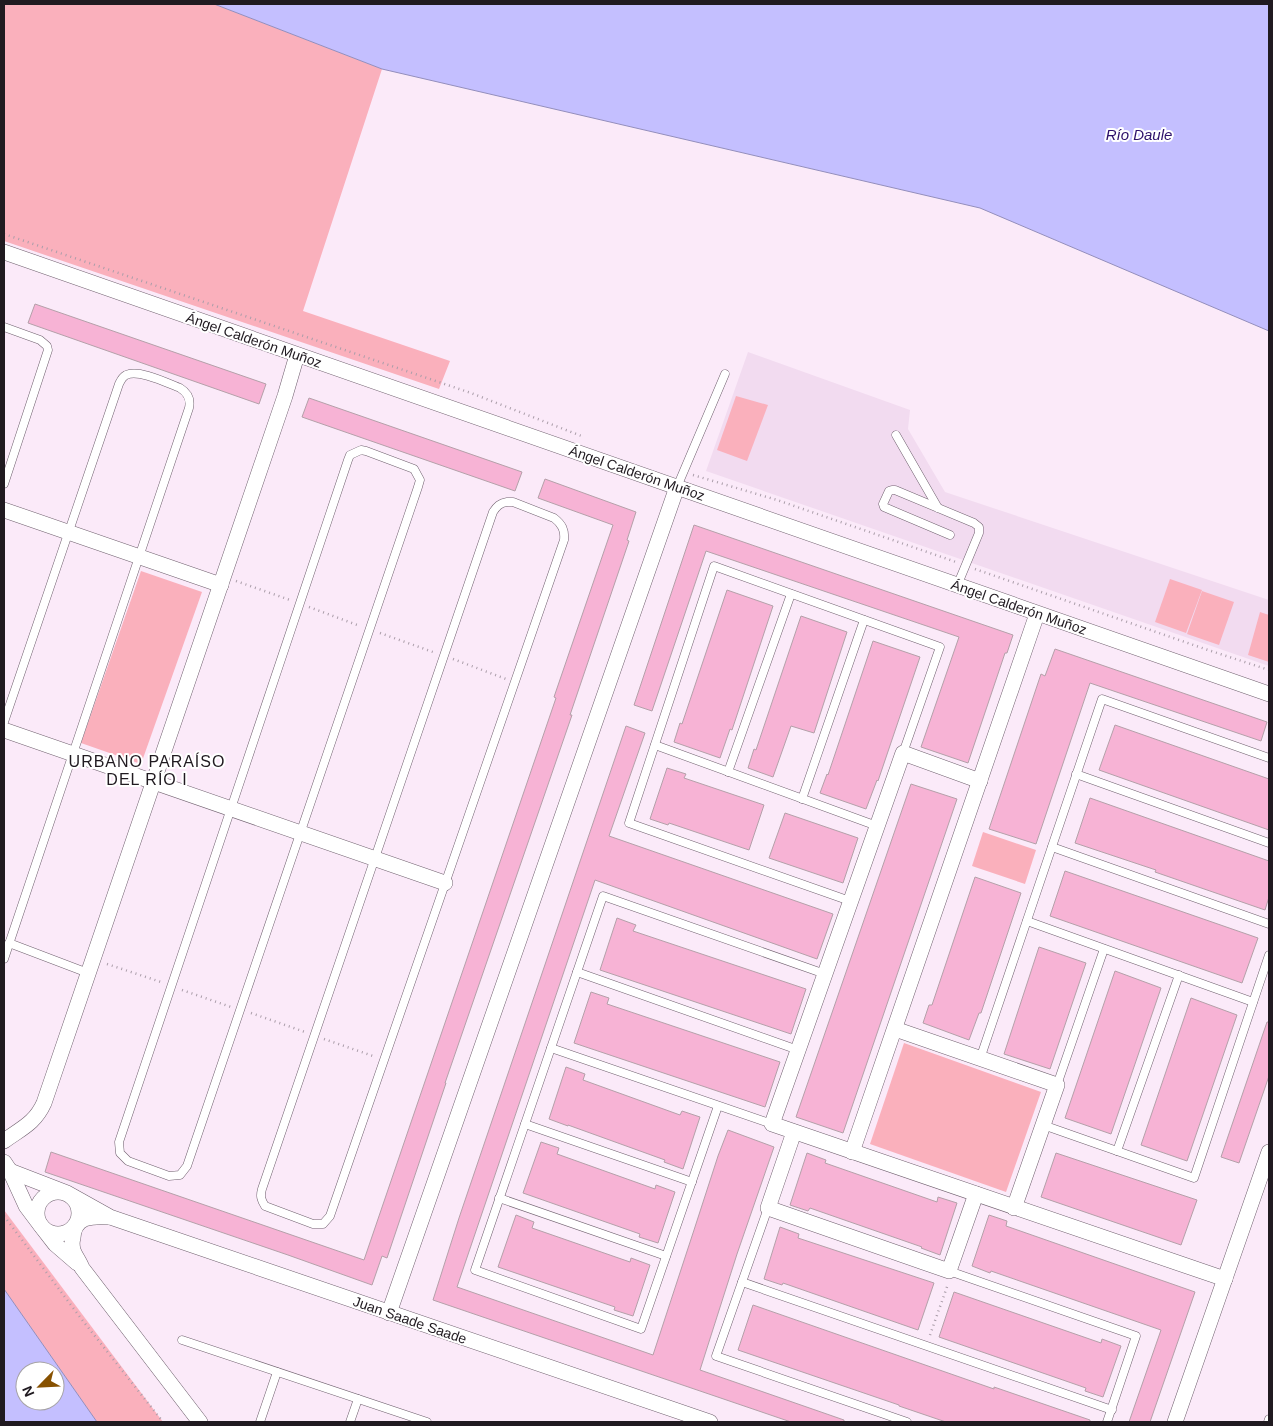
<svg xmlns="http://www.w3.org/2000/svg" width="1273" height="1426" font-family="Helvetica,sans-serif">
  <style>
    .built { fill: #f2dbf0 }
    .green { fill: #fab0bc }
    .water { fill: #c4bfff; stroke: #938ebc; fill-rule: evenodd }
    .building { fill: #f7b3d5; stroke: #b4a0a9 }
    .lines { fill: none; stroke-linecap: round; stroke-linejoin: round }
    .lane-casing { stroke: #70616f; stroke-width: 9 }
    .street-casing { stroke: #70616f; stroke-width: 16 }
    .path { stroke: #aa9da9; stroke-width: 2.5; stroke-dasharray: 1 4; stroke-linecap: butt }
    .lane { stroke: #fff; stroke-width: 8 }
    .street { stroke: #fff; stroke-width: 15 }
    .labels { text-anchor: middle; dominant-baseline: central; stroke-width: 4; stroke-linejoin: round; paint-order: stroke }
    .street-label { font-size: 14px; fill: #201a20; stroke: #fff }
    .water-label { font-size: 15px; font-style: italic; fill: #2d106a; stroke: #fff }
    .quarter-label { font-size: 16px; letter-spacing: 1px; fill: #201a20; stroke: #fff }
  </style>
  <rect width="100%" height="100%" fill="#fbeaf9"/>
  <path class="built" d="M748 352 910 410 908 429 945 492 1269 600V666L706 471Z"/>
  <g class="green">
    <path d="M4 4H214L382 69 303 311 450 361 439 389 4 241Z"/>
    <path d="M736 396 768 405 747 461 717 450Z"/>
    <path d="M141 571 202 592 141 764 81 743Z"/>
    <path d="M1170 579 1202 590 1186 633 1155 622Z"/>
    <path d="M1202 591 1234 602 1219 645 1187 634Z"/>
    <path d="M1260 612 1269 615V662L1248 655Z"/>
    <path d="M983 832 1036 850 1025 884 972 866Z"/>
    <path d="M904 1043 1041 1092 1006 1192 870 1144Z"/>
    <path d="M4 1210 163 1422H97L4 1289Z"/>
  </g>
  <g class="water">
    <path d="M214 4H1269V331L980 208 382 69Z"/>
    <path d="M4 1289 97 1422H4ZM25 1371H55V1401H25Z"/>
  </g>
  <g class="building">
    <path d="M35 304 266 384 259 404 28 323Z"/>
    <path d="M309 398 522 472 515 491 302 417Z"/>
    <path d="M545 479 636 512 627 540 629 541 570 715H572L445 1083H446L387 1258 382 1256 372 1285 288 1255 45 1172 51 1152 364 1260 556 698 554 697 613 525 538 498Z"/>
    <path d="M694 525 1013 635 1007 653H1005L968 763 921 747 959 637 706 551 652 711 634 705Z"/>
    <path d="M727 590 773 606 732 730 730 729 720 758 674 742 680 723 682 724Z"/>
    <path d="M801 616 847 632 814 733 791 726 773 777 748 768 754 749 756 750Z"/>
    <path d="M873 641 920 657 878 781 877 780 866 809 820 793 827 774 828 775Z"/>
    <path d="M1055 649 1267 722 1261 741 1090 683 1036 844 989 829 1041 674 1045 676Z"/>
    <path d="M1115 725 1269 779V830L1099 770Z"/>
    <path d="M626 726 645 733 609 836 833 914 817 959 595 880 457 1287 653 1355 694 1230 718 1156 728 1130 774 1147 737 1254 700 1370 844 1420V1422H791L433 1300 459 1218Z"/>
    <path d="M667 768 686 774 684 778 764 805 749 850 669 823 668 825 650 819Z"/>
    <path d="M911 784 957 799 843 1133 796 1117Z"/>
    <path d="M1090 798 1269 861V897L1265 910 1155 872 1156 870 1075 843Z"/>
    <path d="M785 813 858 838 843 883 769 858Z"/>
    <path d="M1065 871 1258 938 1242 983 1050 916Z"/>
    <path d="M975 877 1021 893 981 1013H979L969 1040 923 1023 929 1005H932Z"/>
    <path d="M617 918 636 925 633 931 806 989 791 1034 600 970Z"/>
    <path d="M1039 947 1086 963 1050 1069 1004 1054Z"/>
    <path d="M1115 971 1161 988 1111 1134 1065 1118Z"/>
    <path d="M591 992 609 998 607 1004 780 1062 765 1107 574 1043Z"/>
    <path d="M1191 998 1237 1015 1187 1161 1141 1145Z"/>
    <path d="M1267 1022H1269V1076L1239 1163 1221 1157Z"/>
    <path d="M566 1067 585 1074 583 1080 680 1115 682 1111 700 1117 683 1169 664 1162 665 1160 568 1125V1126L549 1119Z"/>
    <path d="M541 1142 559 1148 557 1154 655 1189 656 1185 675 1192 658 1243 639 1237 640 1234 523 1193Z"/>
    <path d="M807 1153 826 1160 825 1163 937 1202 938 1197 957 1203 940 1255 921 1248 922 1247 810 1208 808 1211 790 1205Z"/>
    <path d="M1056 1153 1197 1200 1181 1245 1041 1197Z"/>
    <path d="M516 1215 534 1222 532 1228 630 1262 631 1258 650 1265 633 1316 614 1310 615 1307 498 1267Z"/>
    <path d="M989 1215 1007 1221 1006 1226 1195 1292 1150 1422H1129L1161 1330 991 1271 990 1273 972 1266Z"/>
    <path d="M780 1227 799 1234 798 1238 934 1283 918 1330 783 1283 782 1285 764 1279Z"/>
    <path d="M954 1292 1101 1343 1102 1339 1121 1346 1103 1397 1085 1391 1086 1388 939 1337Z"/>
    <path d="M753 1305 994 1389V1387L1090 1420V1422H946L899 1406V1405L738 1350Z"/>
  </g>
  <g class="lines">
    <defs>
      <g id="lane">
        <path d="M4 327 40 340 47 346 48 350 4 484"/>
        <path d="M896 435 938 508"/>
        <path d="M361 450 366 451 414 469 420 480 418 487 187 1166 180 1175 169 1176 128 1161 120 1153 119 1142 348 460 350 455Z"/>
        <path d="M677 487 725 374"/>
        <path d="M507 502H513L554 518C562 524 565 530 564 540L330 1216 323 1224H313L265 1206C261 1200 260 1196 262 1189L493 512C497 506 500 503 507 502Z"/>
        <path d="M950 535 884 507 883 504 889 491 892 490H895L974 523 979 527V533L957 586"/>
        <path d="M4 722 119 384C121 380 122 377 126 375 139 369 167 383 180 388 188 393 191 399 189 408L4 959"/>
        <path d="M655 745 877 826"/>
        <path d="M728 772 791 594"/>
        <path d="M1076 774 1269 843"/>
        <path d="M802 799 864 620"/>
        <path d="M1052 847 1269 924"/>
        <path d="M850 901 629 823 714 566 940 647 903 753"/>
        <path d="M1027 921 1253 1002"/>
        <path d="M9 943 88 973"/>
        <path d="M577 972 798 1050"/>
        <path d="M551 1048 772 1124"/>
        <path d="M980 1059 1102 699 1269 758"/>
        <path d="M1057 1085 1104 949"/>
        <path d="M718 1106 641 1329 475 1270 603 896 825 974"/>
        <path d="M525 1124 692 1182"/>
        <path d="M1043 1125 1194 1178 1269 955"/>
        <path d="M1117 1151 1179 975"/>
        <path d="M499 1198 666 1256"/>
        <path d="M768 1208 716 1356 907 1422"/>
        <path d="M949 1271 1136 1336 1107 1422"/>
        <path d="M742 1282 1112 1410"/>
        <path d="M182 1340 427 1422"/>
        <path d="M260 1422 277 1372"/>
        <path d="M350 1422 358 1399"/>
        <path d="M1268 1422 1269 1419"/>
      </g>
      <g id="street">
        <path d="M4 252 1269 694"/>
        <path d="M4 510 221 585"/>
        <path d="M4 730 445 883"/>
        <path d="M980 781 903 753 772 1124 1225 1279"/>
        <path d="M895 1029 1057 1085 1014 1208"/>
        <path d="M794 1132 768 1208 949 1271 976 1194"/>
        <path d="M4 1141C22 1128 35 1123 44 1103L285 396 297 355"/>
        <path d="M852 1152 1037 614"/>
        <path d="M4 1162 10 1171 26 1206 41 1226 55 1244 77 1263"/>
        <path d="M10 1171 67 1193 110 1217 710 1422"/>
        <circle cx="58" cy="1213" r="21"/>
        <path d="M109 1217C92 1216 74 1216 73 1238 72 1241 72 1246 73 1250 75 1256 80 1262 82 1268L200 1422"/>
        <path d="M389 1313 677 487"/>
        <path d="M1175 1422 1269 1152"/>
      </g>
    </defs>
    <use href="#lane" class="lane-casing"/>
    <use href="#street" class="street-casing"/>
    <g class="path">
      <path d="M4 234 471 393 584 437"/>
      <path d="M693 475 777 500 956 562"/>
      <path d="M975 569 1205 649 1269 670"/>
      <path d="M236 581 290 600"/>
      <path d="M309 607 360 626"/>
      <path d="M380 633 433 652"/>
      <path d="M453 659 506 679"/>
      <path d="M107 964 161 982"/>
      <path d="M182 990 231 1007"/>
      <path d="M251 1013 305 1032"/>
      <path d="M324 1039 373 1056"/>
      <path d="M4 1216 83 1321 163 1422"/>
      <path d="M930 1335 948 1284"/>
    </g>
    <use href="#lane" class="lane"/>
    <use href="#street" class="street"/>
  </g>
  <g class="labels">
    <g class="street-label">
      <text transform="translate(254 340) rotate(19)">Ángel Calderón Muñoz</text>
      <text transform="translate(637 473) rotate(19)">Ángel Calderón Muñoz</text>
      <text transform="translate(1019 607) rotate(19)">Ángel Calderón Muñoz</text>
      <text transform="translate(410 1320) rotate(19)">Juan Saade Saade</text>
    </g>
    <g class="water-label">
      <text x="1139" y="134">Río Daule</text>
    </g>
    <g class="quarter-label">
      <text x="147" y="761">URBANO PARAÍSO<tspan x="147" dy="18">DEL RÍO I</tspan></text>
    </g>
  </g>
  <rect width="1273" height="1426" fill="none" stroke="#201a20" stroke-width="10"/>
  <g transform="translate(40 1386) rotate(246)"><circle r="24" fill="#ffffff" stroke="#a6a3a6"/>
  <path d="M0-4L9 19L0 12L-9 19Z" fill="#875100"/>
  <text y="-8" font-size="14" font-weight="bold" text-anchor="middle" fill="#201a20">N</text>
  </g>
</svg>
